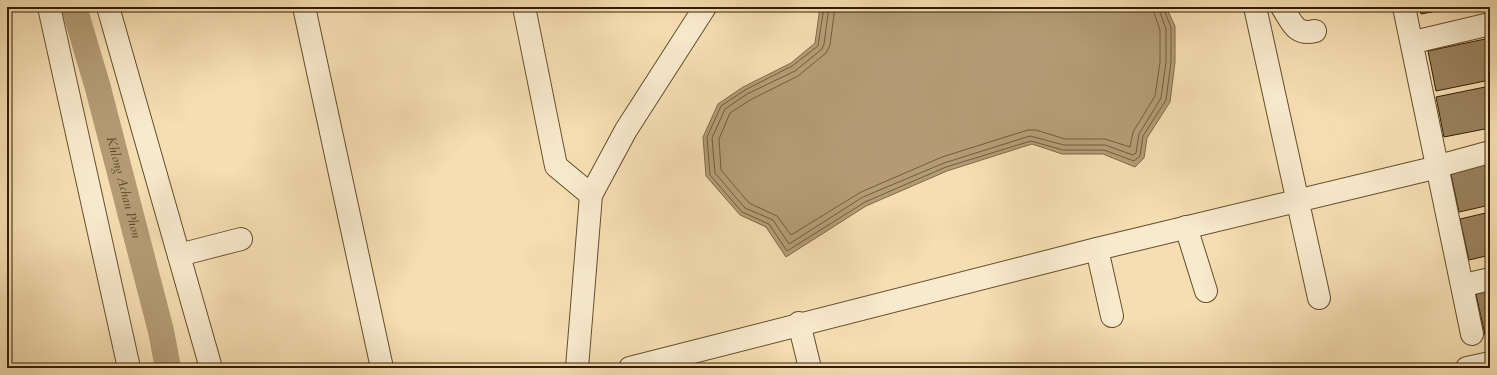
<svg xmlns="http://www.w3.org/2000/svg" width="1497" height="375" font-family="Cardo,serif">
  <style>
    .water { fill: #b39c75; stroke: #806946 }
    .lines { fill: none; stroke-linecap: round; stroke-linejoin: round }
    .shore { stroke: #735c3a; stroke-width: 1 }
    .canal { stroke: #b39c75; stroke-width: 26 }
    .building { fill: #98815d; stroke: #331d00 }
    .minor-casing { stroke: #644d2c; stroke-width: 24 }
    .minor { stroke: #f8eacd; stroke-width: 22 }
    .labels { text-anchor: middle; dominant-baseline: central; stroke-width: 3.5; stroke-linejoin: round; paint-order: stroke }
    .water-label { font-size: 13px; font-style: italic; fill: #604929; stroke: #f8eacd }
  </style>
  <rect width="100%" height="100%" fill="#f5deb2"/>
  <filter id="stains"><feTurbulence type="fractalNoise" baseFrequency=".005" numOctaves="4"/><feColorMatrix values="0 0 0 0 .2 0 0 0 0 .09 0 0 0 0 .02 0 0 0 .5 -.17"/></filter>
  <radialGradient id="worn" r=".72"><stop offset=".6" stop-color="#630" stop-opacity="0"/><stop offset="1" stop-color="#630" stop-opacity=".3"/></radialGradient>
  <path class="water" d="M820 7H1166L1175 26V62L1170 102 1147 138 1144 158 1135 167 1103 154H1062L1032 144 947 171 866 206 786 257 766 227 740 215 706 176 703 137 718 104 743 87 791 63 815 43Z"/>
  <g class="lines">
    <g class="shore">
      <path d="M824 7 818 46 792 66 745 90 721 106 707 137 710 175 742 212 769 224 787 251 865 202 946 167 1031 141 1063 150H1104L1134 161 1140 156 1143 136 1166 100 1171 62V27L1163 7"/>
      <path d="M829 7 824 44 822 49 795 71 747 94 725 109 712 138 715 173 745 208 773 220 789 244 863 197 944 163 1030 136 1064 145H1105L1133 155 1136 153 1139 134 1161 98 1166 62V29L1158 7"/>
      <path d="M835 7 830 45 826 53 798 76 750 100 730 113 719 139 721 170 749 203 777 216 791 235 861 192 942 157 1028 130H1036L1065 139H1105L1130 147 1133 132 1155 96 1160 62V30L1152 7"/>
    </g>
    <path class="canal" id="s1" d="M74 7 98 88 161 331 168 368"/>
  </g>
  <g class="building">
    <path d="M1420 7H1457L1421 14Z"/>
    <path d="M1490 38V80L1436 91 1428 51Z"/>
    <path d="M1490 86V128L1444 137 1436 97Z"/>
    <path d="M1490 162V205L1459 212 1450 170Z"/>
    <path d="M1490 212V255L1469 260 1460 219Z"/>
    <path d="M1490 291V334L1485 335 1476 294Z"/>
  </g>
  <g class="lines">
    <defs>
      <g id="minor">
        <path d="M49 7 129 368"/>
        <path d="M108 7 211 368"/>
        <path d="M304 7 382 368"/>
        <path d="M524 7 556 166 591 195"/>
        <path d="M1255 7 1319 298"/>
        <path d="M1282 7C1292 22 1295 36 1315 31"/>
        <path d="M1404 7 1472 334"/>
        <path d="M1418 41 1490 24"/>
        <path d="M1446 164 1490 152"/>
        <path d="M1186 227 1206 291"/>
        <path d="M1097 249 1112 316"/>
        <path d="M179 255 241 239"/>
        <path d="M1469 284 1490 279"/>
        <path d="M799 323 810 368"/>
        <path d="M577 368 591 195 626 130 705 7"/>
        <path d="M630 368 1097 249 1438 167"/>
        <path d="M1467 368 1490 363"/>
      </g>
    </defs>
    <use href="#minor" class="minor-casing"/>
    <use href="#minor" class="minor"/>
  </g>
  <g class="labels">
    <g class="water-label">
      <text stroke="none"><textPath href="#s1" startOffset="187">Khlong Achan Phon</textPath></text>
    </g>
  </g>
  <rect width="1497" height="375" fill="none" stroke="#f5deb2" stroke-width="24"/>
  <rect x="8" y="8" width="1481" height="359" fill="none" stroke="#331d00" stroke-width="2"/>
  <rect x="12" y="12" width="1473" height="351" fill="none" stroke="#331d00"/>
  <rect width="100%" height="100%" filter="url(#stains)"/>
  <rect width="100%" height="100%" fill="url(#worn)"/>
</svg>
